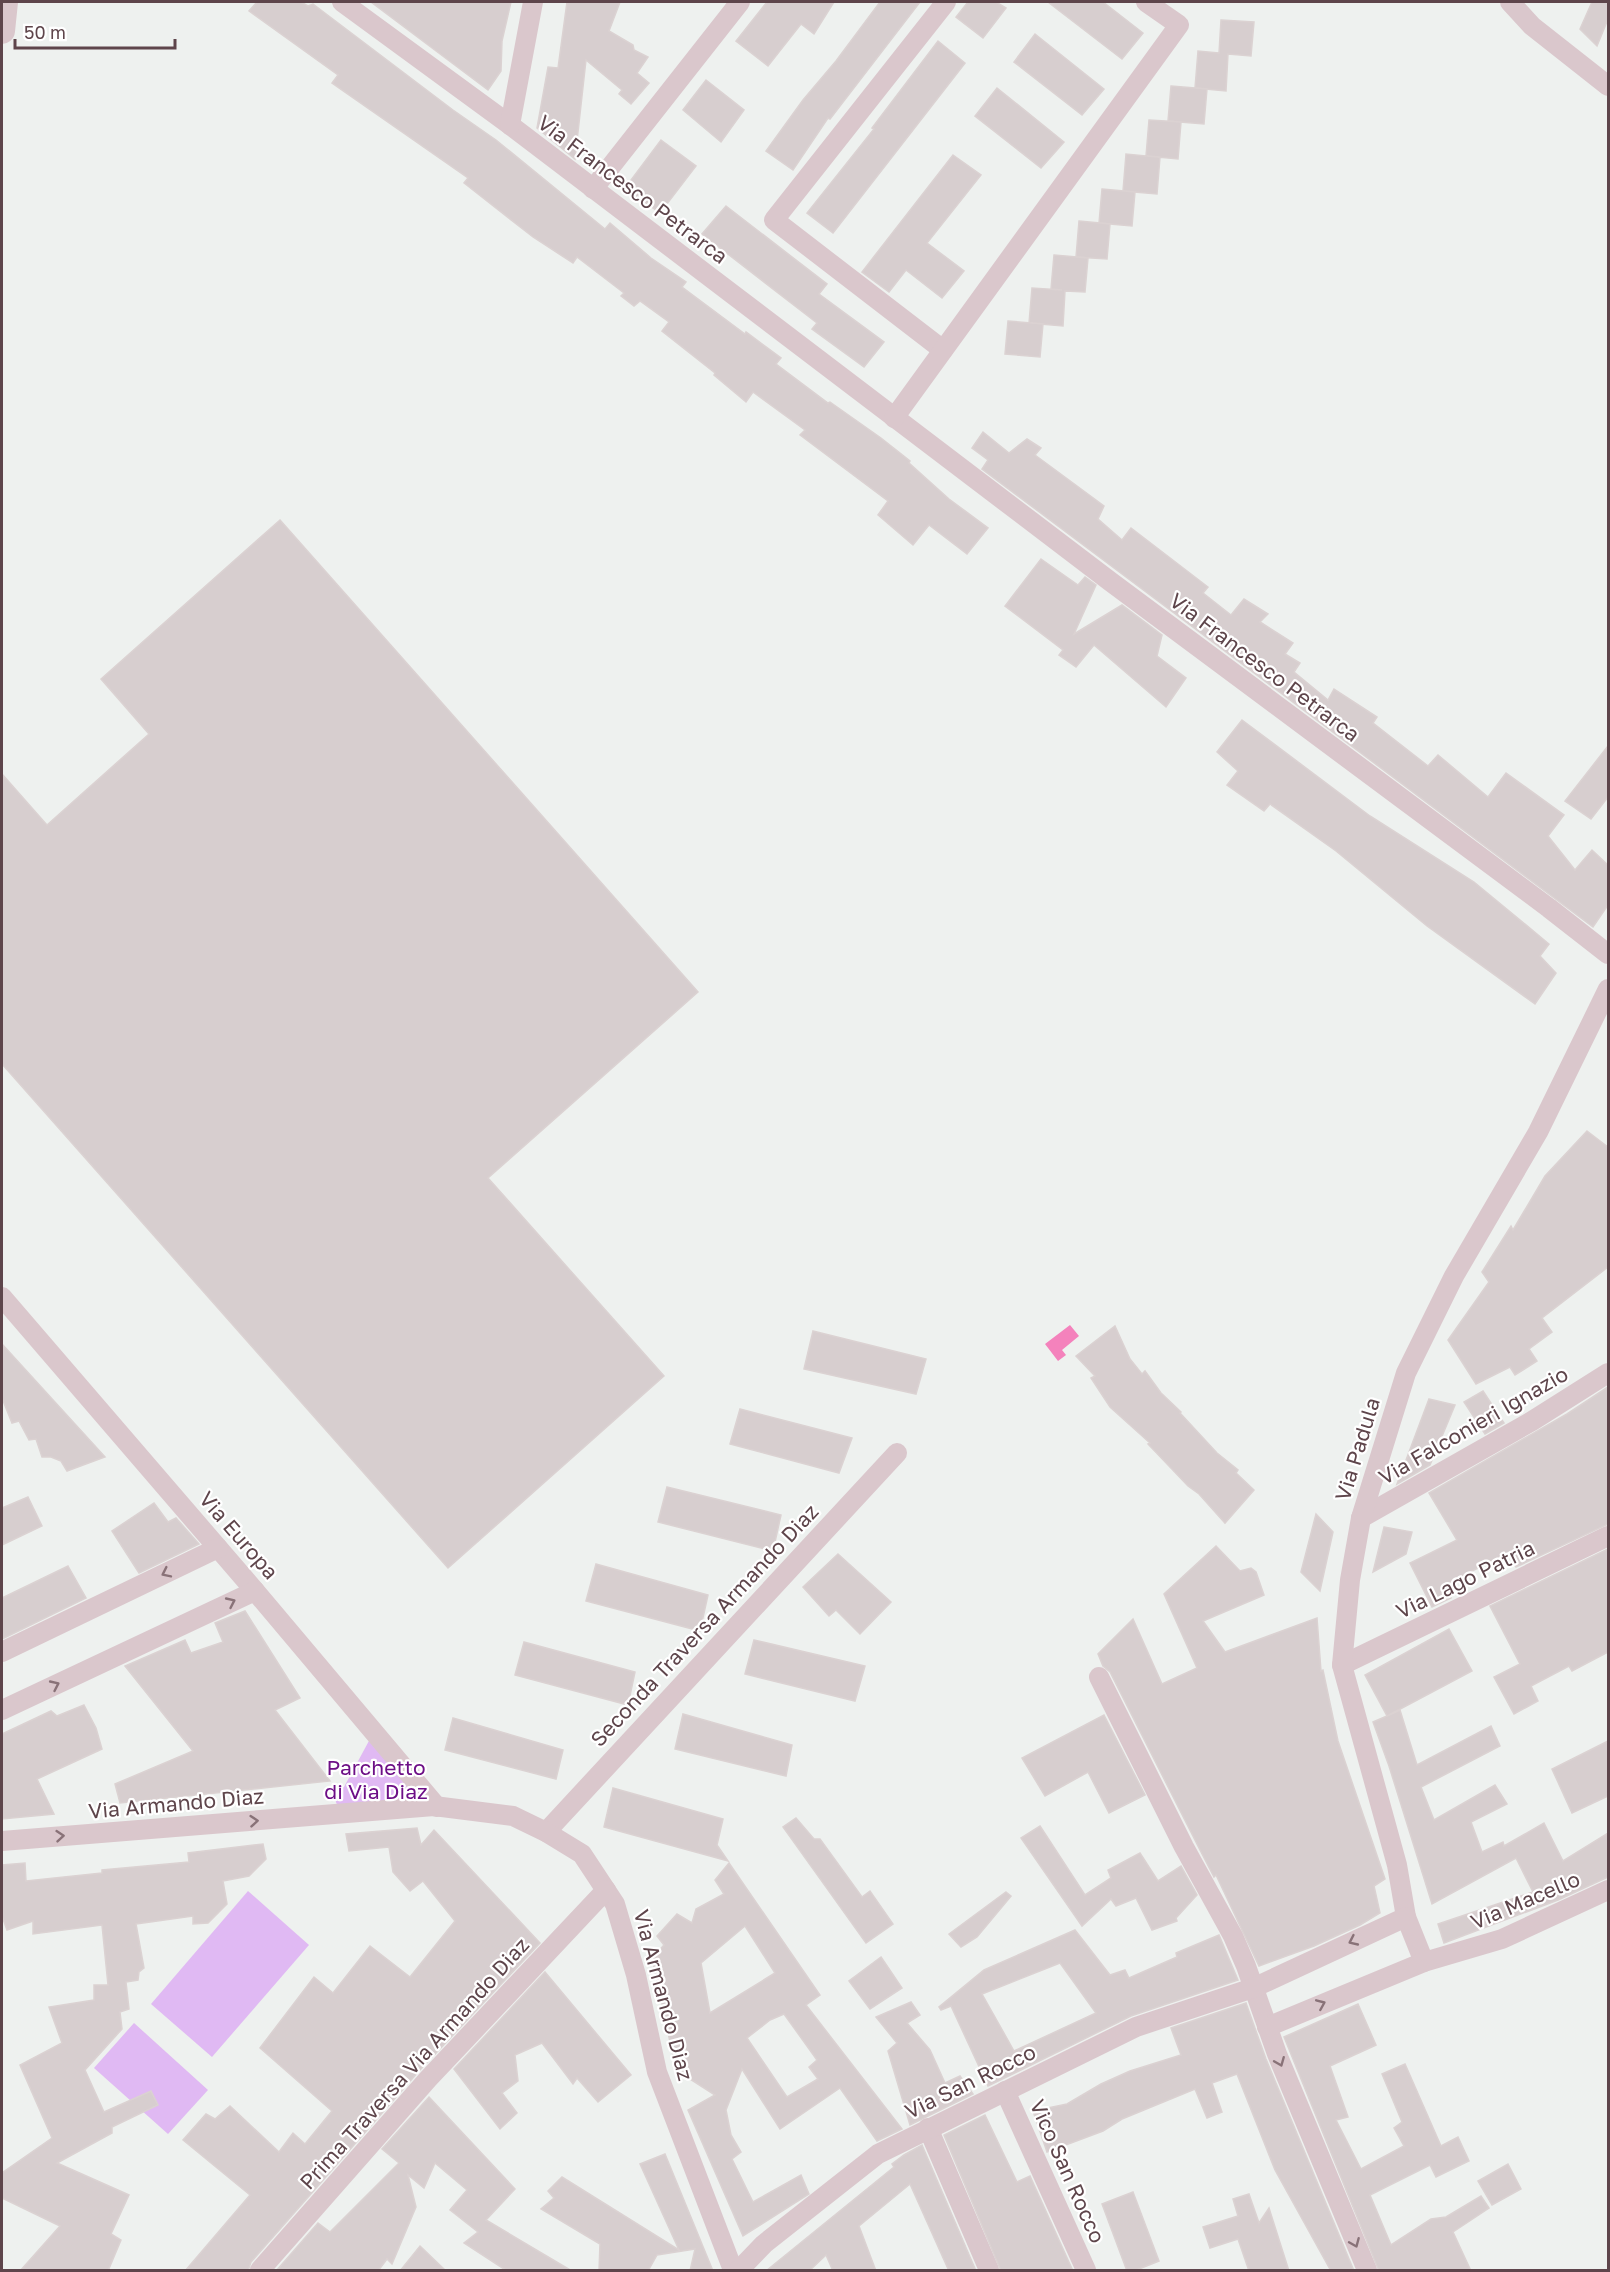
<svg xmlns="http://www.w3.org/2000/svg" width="1610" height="2272" font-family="'Golos Text',sans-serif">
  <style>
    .green { fill: #e0b9f3 }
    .water { fill: #f482bc }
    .building { fill: #d7cecf; stroke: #dbd2d2; stroke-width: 1.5; fill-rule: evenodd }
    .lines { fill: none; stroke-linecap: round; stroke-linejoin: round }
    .minor { stroke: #dac7cc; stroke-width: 20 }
    .tertiary { stroke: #dac7cc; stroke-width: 26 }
    .oneway { stroke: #897278 }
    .labels { text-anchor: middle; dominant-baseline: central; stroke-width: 4.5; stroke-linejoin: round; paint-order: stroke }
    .street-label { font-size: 21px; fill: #5e454b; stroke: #fff }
    .park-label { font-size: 21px; fill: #6d0f86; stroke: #fff }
  </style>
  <rect width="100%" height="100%" fill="#eef1ef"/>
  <g class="green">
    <path d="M370 1739 417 1792 413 1800 338 1807 332 1792 344 1787Z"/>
    <path d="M248 1891 309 1945 212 2057 151 2004Z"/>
    <path d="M134 2023 208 2090 168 2134 94 2068Z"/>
  </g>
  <path class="water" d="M1070 1325 1079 1336 1062 1350 1066 1355 1058 1361 1045 1344Z"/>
  <g class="building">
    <path d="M257 2H301L308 6 313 4 453 110 496 140 605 229 610 223 651 258 686 282 682 287 745 334 746 332 781 358 776 364 828 403 830 402 881 438 910 461 909 463 949 499 988 528 967 554 929 525 913 545 878 515 888 501 800 435 805 430 753 392 746 402 714 375 715 373 662 331 669 322 640 301 634 306 621 296 624 293 577 257 573 263 533 237 464 183 468 178 332 83 338 75 249 11Z"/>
    <path d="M371 2H511L502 41 501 71 488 90Z"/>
    <path d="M567 2H620L609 31 633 45 634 50 648 57 637 73 649 83 631 104 619 94 622 90 586 60 575 159 537 128 548 67 558 68Z"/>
    <path d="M767 2H834L814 34 801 24 768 66 736 41Z"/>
    <path d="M880 2H920L830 119 828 118 793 170 766 151 803 100 836 61Z"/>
    <path d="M968 2H996L1006 8 983 38 956 17Z"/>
    <path d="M1048 2H1103L1143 33 1122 59Z"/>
    <path d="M1592 2H1608V19L1597 46 1580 29Z"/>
    <path d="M1221 20 1254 22 1251 56 1228 54 1226 91 1195 88 1198 51 1219 53Z"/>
    <path d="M1035 34 1104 89 1082 115 1014 62Z"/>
    <path d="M938 41 965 63 833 233 807 213 874 129 872 128Z"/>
    <path d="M706 80 744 110 721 142 683 110Z"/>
    <path d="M1171 86 1207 89 1204 124 1168 121Z"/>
    <path d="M997 88 1064 142 1041 168 975 116Z"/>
    <path d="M1149 120 1181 122 1178 159 1147 156 1160 157 1157 194 1123 191 1126 154 1146 156Z"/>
    <path d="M661 140 696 166 660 213 625 188Z"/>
    <path d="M953 155 981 175 927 243 964 271 942 298 906 270 889 292 862 272Z"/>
    <path d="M1102 189 1135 192 1132 226 1099 223Z"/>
    <path d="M726 206 827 284 819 294 884 342 864 367 812 329 817 323 702 234Z"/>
    <path d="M1079 221 1110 224 1107 259 1076 257Z"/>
    <path d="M1054 255 1088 258 1085 292 1065 291 1063 326 1029 323 1032 288 1062 290 1051 289Z"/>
    <path d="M1008 321 1043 324 1040 357 1005 354Z"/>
    <path d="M983 432 1009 453 1027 439 1041 448 1035 455 1104 506 1098 519 1122 540 1131 528 1208 587 1203 593 1231 615 1244 599 1268 614 1260 622 1293 643 1285 654 1300 663 1294 672 1328 700 1334 689 1377 717 1373 723 1428 766 1438 755 1488 797 1506 773 1564 815 1548 836 1575 870 1592 850 1608 865V905L1593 927 982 469 988 460 972 448Z"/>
    <path d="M280 520 698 992 488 1178 664 1376 448 1568 2 1064V774L47 825 149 734 101 679Z"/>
    <path d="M1041 559 1078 585 1085 577 1096 585 1074 634 1122 605 1162 635 1157 656 1186 678 1166 707 1094 645 1076 667 1059 655 1063 650 1005 606Z"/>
    <path d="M1242 720 1370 816 1474 882 1549 944 1540 956 1556 973 1535 1004 1427 926 1336 851 1270 804 1264 811 1227 785 1238 771 1217 752Z"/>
    <path d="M1608 746V797L1591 819 1565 801Z"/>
    <path d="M1587 1131 1608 1147V1267L1542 1318 1552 1332 1529 1349 1537 1361 1515 1375 1510 1367 1476 1384 1448 1340 1489 1282 1482 1272 1511 1226 1513 1230 1545 1176Z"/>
    <path d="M1115 1326 1130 1359 1142 1374 1145 1371 1161 1393 1181 1412 1180 1413 1217 1453 1238 1470 1236 1473 1254 1490 1225 1523 1199 1494 1188 1486 1148 1444 1150 1443 1110 1407 1091 1378 1095 1376 1076 1356Z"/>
    <path d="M813 1331 926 1359 916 1394 804 1369Z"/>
    <path d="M2 1344 105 1457 67 1471 61 1461 51 1457H42L36 1439 29 1440 19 1421 12 1423 2 1398Z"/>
    <path d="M1608 1387V1524L1516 1567 1508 1553 1444 1585 1451 1598 1432 1607 1410 1563 1457 1540 1429 1493 1567 1414Z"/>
    <path d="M1483 1391 1504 1423 1485 1434 1464 1402Z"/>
    <path d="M1429 1399 1455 1405 1430 1465 1397 1484Z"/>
    <path d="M740 1409 852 1438 839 1473 730 1444Z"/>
    <path d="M667 1487 781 1515 773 1551 658 1522Z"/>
    <path d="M28 1497 42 1526 2 1545V1508Z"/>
    <path d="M154 1503 168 1522 176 1518 199 1544 139 1573 112 1531Z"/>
    <path d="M1316 1514 1333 1532 1320 1591 1301 1572Z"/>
    <path d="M1384 1527 1412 1532 1406 1554 1373 1572Z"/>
    <path d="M1216 1546 1240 1571 1251 1568 1256 1572 1264 1595 1203 1621 1225 1652 1317 1618 1321 1671 1323 1670 1338 1741 1385 1879 1374 1886 1380 1913 1360 1925 1314 1946 1259 1966 1216 1875 1214 1877 1201 1852 1110 1672 1103 1666 1098 1654 1133 1619 1162 1684 1197 1668 1164 1594Z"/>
    <path d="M1608 1549V1652L1572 1671 1569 1666 1531 1686 1538 1701 1514 1714 1494 1677 1520 1664 1490 1606Z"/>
    <path d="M838 1554 891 1602 860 1634 836 1610 829 1616 803 1587Z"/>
    <path d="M596 1564 708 1595 700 1631 586 1601Z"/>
    <path d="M68 1566 86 1598 2 1639V1598Z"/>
    <path d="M245 1611 300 1698 275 1710 330 1781 120 1803 115 1784 193 1751 125 1666 185 1640 191 1653 223 1642 215 1623Z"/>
    <path d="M1449 1629 1472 1671 1387 1716 1400 1710 1417 1765 1491 1726 1500 1746 1421 1787 1434 1820 1495 1785 1507 1804 1471 1822 1482 1852 1503 1842 1504 1846 1544 1823 1563 1861 1608 1833V1877L1558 1900 1444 1943 1438 1924 1533 1892 1516 1858 1432 1904 1389 1766 1373 1722 1387 1716 1365 1675Z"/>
    <path d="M754 1640 865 1666 855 1701 745 1674Z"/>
    <path d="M524 1642 635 1672 628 1705 515 1675Z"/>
    <path d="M84 1705 96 1728 102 1749 37 1779 54 1814 2 1819V1734L51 1711 57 1716Z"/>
    <path d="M683 1714 792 1745 786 1776 675 1749Z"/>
    <path d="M1104 1715 1145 1795 1109 1813 1088 1772 1045 1796 1022 1758Z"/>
    <path d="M453 1718 563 1750 556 1779 445 1750Z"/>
    <path d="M1608 1741V1796L1572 1813 1552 1769Z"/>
    <path d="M613 1788 723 1819 717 1845 728 1861 604 1827Z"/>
    <path d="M796 1818 814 1839H820L862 1897 870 1891 893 1924 866 1943 783 1827Z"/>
    <path d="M1040 1826 1085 1895 1111 1878 1108 1870 1140 1853 1158 1881 1181 1866 1197 1895 1176 1918 1177 1921 1152 1930 1136 1898 1116 1906 1111 1899 1082 1926 1021 1838Z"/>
    <path d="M417 1828 421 1845 434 1830 540 1943 419 2071 251 2262 248 2271H185L250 2195 183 2140 206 2114 215 2119 230 2106 279 2152 293 2133 305 2144 332 2111 260 2048 314 1977 333 1993 370 1946 410 1977 455 1921 423 1881 410 1891 393 1872 389 1847 349 1851 346 1834Z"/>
    <path d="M263 1844 266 1859 249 1876 223 1881 227 1904 208 1923 193 1924V1916L136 1924 144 1968 139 1972 138 1980 126 1982 129 2009 120 2012 122 2029 85 2070 104 2112 151 2091 158 2105 112 2127V2133L57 2163 129 2195 111 2234 121 2240 108 2271H20L60 2226 2 2198V2173L52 2138 20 2065 62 2043 49 2007 94 2000V1985H108L102 1925 33 1934V1921L7 1930 2 1916V1865L25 1863 26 1881 102 1873V1870L189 1862 188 1853Z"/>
    <path d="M729 1863 820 1995 806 2005 902 2129 877 2141 840 2088 780 2129 742 2069 726 2110 731 2135 741 2152 732 2159 753 2202 801 2175 809 2194 743 2236 688 2110 715 2095 676 2070 652 1958 664 1945 657 1936 677 1914 692 1923 696 1909 724 1894 715 1880ZM745 1926 775 1973 710 2013 701 1963ZM784 2014 817 2060 809 2067 818 2079 787 2097 747 2038 770 2020Z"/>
    <path d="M1006 1892 1011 1896 977 1937 961 1947 949 1934Z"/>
    <path d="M1075 1930 1110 1975 1125 1970 1129 1978 1177 1957 1176 1953 1219 1935 1238 1980 1131 2016 988 2086 951 2006 941 2010 939 2007 984 1970ZM1060 1963 1096 2013 1014 2051 982 1994Z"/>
    <path d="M881 1957 902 1988 870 2009 849 1981Z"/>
    <path d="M545 1972 631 2075 598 2102 577 2078 573 2084 542 2043 515 2055 518 2081 502 2093 517 2113 500 2129 454 2069Z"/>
    <path d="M911 2002 920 2015 907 2023 930 2050 945 2083 960 2076 973 2094 910 2125 888 2051 897 2043 876 2017Z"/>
    <path d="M1246 2003 1266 2059 1354 2271H1331L1275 2170 1237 2074 1212 2083 1222 2112 1207 2118 1195 2089 1122 2119 1103 2131 1047 2152 1033 2111 1067 2104 1101 2084 1130 2071 1181 2055 1171 2028Z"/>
    <path d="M1358 2004 1376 2045 1330 2066 1348 2117 1336 2120 1361 2169 1404 2146 1394 2128 1402 2122 1382 2074 1405 2064 1441 2146 1458 2137 1469 2161 1436 2177 1430 2165 1370 2195 1391 2245 1431 2219 1446 2217 1481 2196 1489 2208 1453 2232 1471 2271H1379L1284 2037Z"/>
    <path d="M429 2097 515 2189 486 2220 572 2271H507L464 2243 478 2232 450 2210 467 2190 435 2163 424 2188 408 2175 416 2207 392 2264 387 2259 378 2271H276L318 2223 330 2232 399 2163 382 2149Z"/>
    <path d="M985 2115 1017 2182 1030 2176 1073 2271H1001L944 2135Z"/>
    <path d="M922 2145 976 2271H949L910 2184 859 2226 876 2271H833L826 2255 809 2271H766L894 2167 892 2164 904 2155Z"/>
    <path d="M665 2154 713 2271H690L695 2249 657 2255 648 2271H599L600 2244 541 2209 554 2198 548 2191 562 2177 679 2250 640 2164Z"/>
    <path d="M1508 2164 1521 2189 1492 2205 1478 2181Z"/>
    <path d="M1133 2192 1159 2261 1134 2271H1127L1102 2204Z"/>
    <path d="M1249 2194 1259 2223 1269 2208 1289 2271H1249L1238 2239 1210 2248 1203 2227 1238 2216 1233 2199Z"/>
    <path d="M420 2246 446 2271H400Z"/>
  </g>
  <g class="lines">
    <g class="minor">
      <path d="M342 2 510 125 1111 582 1549 908 1608 954"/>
      <path d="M1510 2 1532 26 1608 86"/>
      <path d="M510 125 533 2"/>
      <path d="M593 189 740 2"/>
      <path d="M943 350 774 220 946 2"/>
      <path d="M894 418 1179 25 1146 2"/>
      <path d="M2 1297 255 1591 437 1807"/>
      <path d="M1361 1518 1532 1421 1608 1373"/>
      <path d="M2 1652 218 1548"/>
      <path d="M1342 1665 1608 1536"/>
      <path d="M1099 1677 1184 1847 1233 1936 1246 1966 1277 2054 1367 2270"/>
      <path d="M2 1710 255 1591"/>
      <path d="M546 1832 897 1453"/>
      <path d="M2 1841 434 1806 513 1816 546 1832 582 1854 615 1904 636 1975 657 2072 733 2270"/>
      <path d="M1424 1962 1406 1917 1397 1865 1342 1665 1350 1580 1361 1518 1406 1373 1454 1276 1538 1132 1608 989"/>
      <path d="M1267 2027 1424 1962 1502 1939 1608 1890"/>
      <path d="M1005 2091 1086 2270"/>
      <path d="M928 2128 989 2270"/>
      <path d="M260 2270 428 2079 606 1890"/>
      <path d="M739 2270 764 2244 878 2154 1136 2027 1253 1988 1406 1917"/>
    </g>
    <path class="tertiary" d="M2 31 5 2"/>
  </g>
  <defs><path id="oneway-chevron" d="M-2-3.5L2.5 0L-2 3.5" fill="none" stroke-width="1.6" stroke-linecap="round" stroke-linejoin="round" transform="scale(1.5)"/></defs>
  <g class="oneway">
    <use href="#oneway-chevron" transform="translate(166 1573) rotate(154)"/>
    <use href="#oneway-chevron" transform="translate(231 1602) rotate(-25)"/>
    <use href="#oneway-chevron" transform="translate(55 1685) rotate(-25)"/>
    <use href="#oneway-chevron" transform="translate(254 1821) rotate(-5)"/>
    <use href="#oneway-chevron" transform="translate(60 1836) rotate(-5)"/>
    <use href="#oneway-chevron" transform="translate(1353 1941) rotate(155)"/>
    <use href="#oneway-chevron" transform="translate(1321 2004) rotate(-23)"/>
    <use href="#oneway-chevron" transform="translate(1280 2062) rotate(68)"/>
    <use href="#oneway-chevron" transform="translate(1355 2243) rotate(67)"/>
  </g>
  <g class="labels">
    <g class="street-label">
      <text transform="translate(633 189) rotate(37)">Via Francesco Petrarca</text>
      <text transform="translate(1265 667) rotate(37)">Via Francesco Petrarca</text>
      <text transform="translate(1473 1425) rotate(-30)">Via Falconieri Ignazio</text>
      <text transform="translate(1357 1449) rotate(-73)">Via Padula</text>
      <text transform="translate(239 1535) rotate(49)">Via Europa</text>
      <text transform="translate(1465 1579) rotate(-26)">Via Lago Patria</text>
      <text transform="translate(704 1625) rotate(-47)">Seconda Traversa Armando Diaz</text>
      <text transform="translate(176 1803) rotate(-5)">Via Armando Diaz</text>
      <text transform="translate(1525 1900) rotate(-23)">Via Macello</text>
      <text transform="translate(664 1995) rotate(75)">Via Armando Diaz</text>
      <text transform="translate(414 2063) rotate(-48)">Prima Traversa Via Armando Diaz</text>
      <text transform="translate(970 2081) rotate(-26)">Via San Rocco</text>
      <text transform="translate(1068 2171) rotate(66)">Vico San Rocco</text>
    </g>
    <g class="park-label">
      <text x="376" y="1767">Parchetto<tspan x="376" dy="24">di Via Diaz</tspan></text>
    </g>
  </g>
  <rect width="1610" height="2272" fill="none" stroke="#5e454b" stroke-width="6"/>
  <path d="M15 39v9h160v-9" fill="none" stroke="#5e454b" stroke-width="3"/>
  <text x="24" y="39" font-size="18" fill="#5e454b" stroke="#ffffff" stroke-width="4.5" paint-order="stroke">50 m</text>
</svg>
